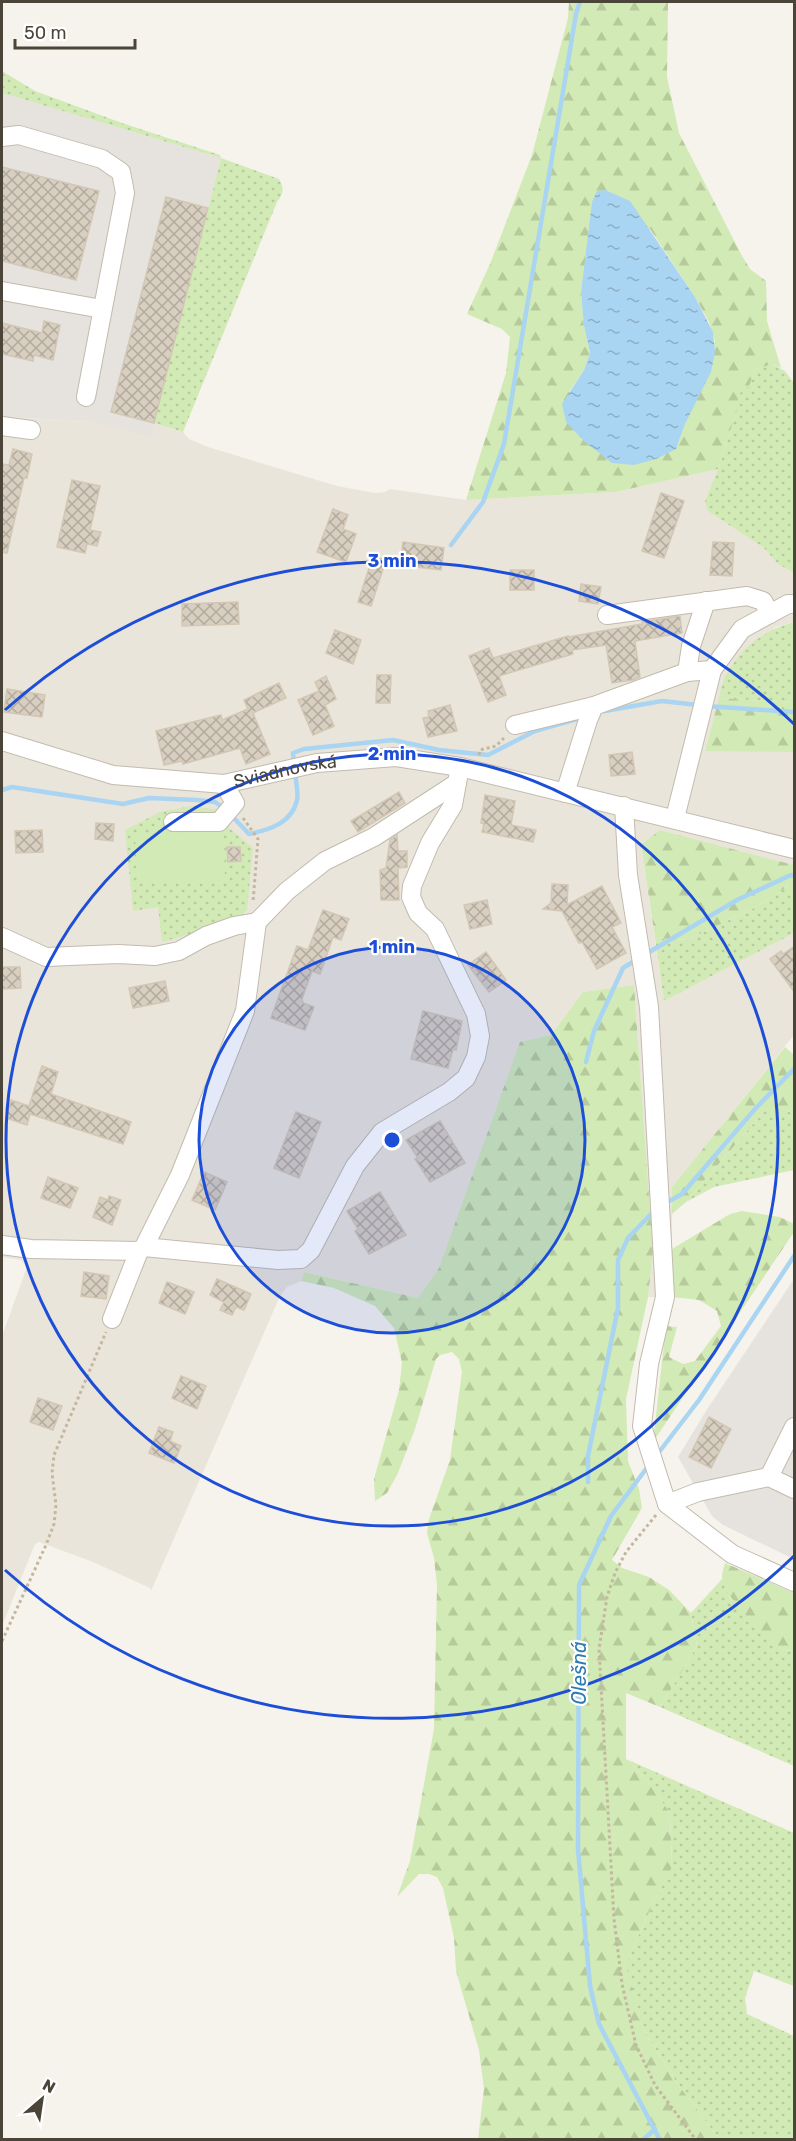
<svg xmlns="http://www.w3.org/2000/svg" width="796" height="2141" font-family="Rubik,sans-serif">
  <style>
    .residential { fill: #eae5da }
    .industrial { fill: #e6e2dd }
    .grass { fill: url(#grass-dots) }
    .forest { fill: url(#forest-firs); fill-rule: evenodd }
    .garden { fill: #d2eab5 }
    .water { fill: url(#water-ripples) }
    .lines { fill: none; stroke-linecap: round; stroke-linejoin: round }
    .stream { stroke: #a9d4f2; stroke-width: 4.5 }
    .building { fill: url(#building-cross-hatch); stroke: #d3c7b4; stroke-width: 1.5 }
    .minor-casing { stroke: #c2bbae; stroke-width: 20 }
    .path { stroke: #c4b79f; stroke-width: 3; stroke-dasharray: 3 3; stroke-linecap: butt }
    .minor { stroke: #fff; stroke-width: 18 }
    .ring { fill: none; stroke: #1d4ed8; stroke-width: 3 }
    .labels { text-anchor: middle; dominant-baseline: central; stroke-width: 4.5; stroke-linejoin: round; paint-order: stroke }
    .street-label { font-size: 18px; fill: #4b4439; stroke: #fff }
    .water-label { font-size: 20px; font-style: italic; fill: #2e7ab2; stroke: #fff }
    .centre { fill: #1d4ed8; stroke: #fff; stroke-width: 3 }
    .ring-label { font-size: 18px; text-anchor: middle; font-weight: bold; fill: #1d4ed8; stroke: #fff; stroke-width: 4.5; stroke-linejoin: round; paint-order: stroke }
  </style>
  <defs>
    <pattern id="grass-dots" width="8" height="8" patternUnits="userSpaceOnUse" patternTransform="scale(1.5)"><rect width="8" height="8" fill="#d2eab5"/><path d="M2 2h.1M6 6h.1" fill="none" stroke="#b6ca9c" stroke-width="1.8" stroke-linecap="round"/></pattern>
    <pattern id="forest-firs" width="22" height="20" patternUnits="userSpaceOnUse" patternTransform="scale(1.5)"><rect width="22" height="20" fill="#d2eab5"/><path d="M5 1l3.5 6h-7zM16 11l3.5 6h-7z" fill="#b6ca9c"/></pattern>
    <pattern id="water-ripples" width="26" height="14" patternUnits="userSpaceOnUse" patternTransform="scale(1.5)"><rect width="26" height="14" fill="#a9d4f2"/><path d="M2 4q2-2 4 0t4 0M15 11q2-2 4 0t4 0" fill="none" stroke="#8caec5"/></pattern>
    <pattern id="building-cross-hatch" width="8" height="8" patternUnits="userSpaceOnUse" patternTransform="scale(1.5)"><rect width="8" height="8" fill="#d8cfc1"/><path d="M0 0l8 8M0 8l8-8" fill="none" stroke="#b1aa9e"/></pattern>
  </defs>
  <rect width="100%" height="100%" fill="#f6f3ec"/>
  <path class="residential" d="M2 417 89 421 153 436 154 423 183 432 189 439 208 447 337 486 375 493 385 492 390 489 466 500 616 492 718 469 705 501 719 518 764 548 778 564 794 573V622L776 627 727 672 705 750 794 752V865L660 830 641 846 664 1001 794 933V1035L672 1187V1297H648L653 1252 634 985 583 992 551 1035 439 1268 418 1298 304 1272 301 1281 287 1287 280 1296 151 1591 150 1588 93 1562 39 1542 35 1544 2 1626V1336L27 1267 21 1260 2 1257Z"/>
  <g class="industrial">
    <path d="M2 93 221 158 154 423 153 437 89 421 2 417Z"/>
    <path d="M794 1279V1559L723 1525 712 1516 678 1457 706 1411Z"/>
  </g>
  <g class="grass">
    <path d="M2 71 35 91 122 123 220 155 221 158 279 179C285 189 283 194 277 202L183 432 154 423 221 158 2 93Z"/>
    <path d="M772 364 785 371 794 383V573L778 564 764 548 708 511 705 501 718 469 734 419 738 394 749 386 756 369Z"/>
    <path d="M794 622V703L719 698C721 689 723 678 728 671 744 645 765 630 794 622Z"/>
    <path d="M192 806 219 810 229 818V828L253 848 247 910 236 921 162 942 158 907 133 911 125 830 160 812Z"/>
    <path d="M789 886H794V933L664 1001 655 938 687 940 754 908Z"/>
    <path d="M765 1110H785L794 1114V1170L714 1187 686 1202Z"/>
    <path d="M722 1579 731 1599 784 1651 794 1650V1766L660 1707 697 1646 691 1613Z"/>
    <path d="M626 1759 794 1833V1986L754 1971 745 1998 747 2014 794 2036V2139H719L677 2083 643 2029 624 1960 627 1961 654 1901 672 1866 670 1813 648 1782Z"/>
  </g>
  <g class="forest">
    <path d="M569 2H668L667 77 679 133 741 254 750 269 766 281 767 321 781 368 772 364 756 369 749 386 739 394 734 419 718 469 616 492 466 500 506 373 510 337 502 329 467 314 490 264 532 155 568 18ZM650 229 695 297 709 322 715 341 676 449 569 392 584 370 590 353 584 326 581 293 586 265Z"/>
    <path d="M719 698 794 703V752L705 751Z"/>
    <path d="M660 830 794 865V886H789L754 908 687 940 655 938 641 845Z"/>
    <path d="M634 985 653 1252 648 1297 626 1399 628 1461 639 1489 642 1508 612 1560 622 1568 649 1577 669 1590 691 1613 697 1646 660 1707 626 1693V1759L648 1782 670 1813 672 1867 654 1901 627 1961H625L643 2029 677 2083 719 2139H478L484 2089 479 2050 456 1971 454 1938 443 1888 437 1877 429 1874H419L397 1897 410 1861 434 1729 437 1585 434 1558 427 1533 429 1519 450 1460 462 1372 459 1359 452 1352 440 1355 436 1359 415 1429 398 1473 387 1493 375 1501 374 1479 399 1390 402 1363 394 1328 375 1306 334 1288 301 1281 304 1272 418 1298 439 1268 520 1042 551 1035 583 992Z"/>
    <path d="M785 1047 794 1055V1114L785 1110H765L686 1202 672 1214V1187Z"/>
    <path d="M742 1211 780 1217 794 1224V1232L653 1442 666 1326 677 1327 669 1357 683 1364 695 1361 721 1326 717 1311 699 1300 672 1297V1249L730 1214Z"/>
    <path d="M725 1563 794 1593V1650L784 1651C768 1638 722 1597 722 1577 722 1572 724 1567 725 1563Z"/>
  </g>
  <path class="garden" d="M224 832 225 880 137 882 135 834Z"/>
  <path class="water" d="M605 190 630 201 695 297 713 332 715 352 711 372 685 424 676 449 656 459 634 465 612 463 585 442 566 422 562 404 584 370 590 353 584 326 581 293 592 202 597 191Z"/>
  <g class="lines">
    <g class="stream">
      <path d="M451 545 483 502 504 444 576 14 580 2"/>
      <path d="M706 706 794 712"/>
      <path d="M605 711 662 701 698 705"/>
      <path d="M294 763 293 753 304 749 393 740 439 750 488 755 535 731 577 719"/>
      <path d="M2 790 12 787 123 804 149 798 197 800 215 802 225 809"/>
      <path d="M231 815 249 834C269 830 292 823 297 800 299 792 295 780 295 771"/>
      <path d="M646 954 737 900 791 875 794 876"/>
      <path d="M586 1062 594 1031 623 968 636 960"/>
      <path d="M664 1204 682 1194 755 1109 794 1069"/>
      <path d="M656 1456 699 1400 794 1256"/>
      <path d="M649 1465 611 1516 579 1585 578 1849 590 1986 599 2024 660 2140"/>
      <path d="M588 1482V1456L618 1308V1260L628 1238 655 1210"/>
      <path d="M643 2140 655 2129"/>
    </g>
  </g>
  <g class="building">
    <path d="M2 167 99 191 76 280 2 261Z"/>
    <path d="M166 197 208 208 154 423 111 412Z"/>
    <path d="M44 321 60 325 53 360 34 355 33 361 2 354V323L42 333Z"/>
    <path d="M13 449 32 454 27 478H24L7 553 2 552V464L9 465Z"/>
    <path d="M72 480 100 486 90 530 101 532 97 546 87 544 85 553 57 547Z"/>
    <path d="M661 493 684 501 664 558 642 551Z"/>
    <path d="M333 509 348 515 343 529 356 534 346 562 317 552Z"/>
    <path d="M403 542 444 548 441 570 400 565Z"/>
    <path d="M713 542 734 543 732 576 710 575Z"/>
    <path d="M373 556 386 560 371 606 358 602Z"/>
    <rect x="510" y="570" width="24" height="20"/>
    <path d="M581 584 601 587 598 604 579 601Z"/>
    <path d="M238 602 239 624 182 626V604Z"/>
    <path d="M680 616 682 633 635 641 640 677 633 680 612 683 606 645 572 650 573 654 499 676 506 695 488 702 469 656 489 648 493 658 568 636V637L642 624V622Z"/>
    <path d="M335 630 361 640 353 664 326 653Z"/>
    <path d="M377 675H391L390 703H376Z"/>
    <path d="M326 676 336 699 325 705 334 726 313 735 298 700 319 691 315 682Z"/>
    <path d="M279 683 286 698 253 713 270 754 246 764 240 748 183 764 182 761 164 765 156 731 221 715 222 720 248 709 244 700Z"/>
    <path d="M7 689 45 695 42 717 4 712Z"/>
    <path d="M450 705 457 731 428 737 423 718 429 717 428 711Z"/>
    <path d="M632 752 635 774 611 776 609 755Z"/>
    <path d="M399 792 405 803 358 832 351 821Z"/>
    <path d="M485 795 515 801 511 825 536 830 533 842 482 832 484 824 481 823Z"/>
    <path d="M96 823 114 824 113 841 95 839Z"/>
    <path d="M42 830 43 852 16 853 15 831Z"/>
    <path d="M397 835 398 851H407V867L398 868 399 900H381L380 870 386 868 390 840Z"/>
    <path d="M227 847H240L241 861 228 862Z"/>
    <path d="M552 884 568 885 567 905 602 886 621 923 612 927 626 953 597 969 582 942 579 943 562 911 543 909 551 903Z"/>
    <path d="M487 900 492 924 470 929 464 905Z"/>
    <path d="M323 910 349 919 341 940 333 937 320 974 312 971 302 999 303 1003 314 1007 305 1030 271 1018 297 946 308 950Z"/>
    <path d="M795 946V993L770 959 781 951 783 954Z"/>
    <path d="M486 952 506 980 489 992 468 965Z"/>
    <path d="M2 967H20L21 988 2 989Z"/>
    <path d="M165 981 169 1001 133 1008 129 988Z"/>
    <path d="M423 1011 462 1021 456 1050 453 1049 448 1068 411 1059Z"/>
    <path d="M42 1066 58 1072 51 1094 131 1122 123 1144 30 1114 27 1125 6 1118 11 1100 29 1106Z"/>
    <path d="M296 1112 321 1122 299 1178 274 1168Z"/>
    <path d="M440 1121 465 1163 430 1182 415 1159 418 1158 406 1140Z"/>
    <path d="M204 1172 227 1182 215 1210 192 1200Z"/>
    <path d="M48 1177 78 1188 70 1208 41 1198Z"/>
    <path d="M380 1192 406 1235 369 1254 355 1231 358 1229 347 1211Z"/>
    <path d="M109 1196 121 1200 112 1225 93 1217 100 1197 108 1200Z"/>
    <path d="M84 1272 109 1276 106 1299 81 1296Z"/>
    <path d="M217 1279 251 1294 244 1310 236 1307 232 1315 220 1310 224 1302 210 1295Z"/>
    <path d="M167 1282 194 1292 185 1314 159 1303Z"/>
    <path d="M181 1376 206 1386 197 1409 172 1398Z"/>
    <path d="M38 1398 62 1406 53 1430 30 1422Z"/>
    <path d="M709 1417 731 1429 711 1468 689 1457Z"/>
    <path d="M159 1427 173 1432 170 1441 181 1446 174 1463 149 1453Z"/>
  </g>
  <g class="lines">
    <defs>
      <g id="minor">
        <path d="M2 137 19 135 102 159 121 172 125 193 86 397"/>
        <path d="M2 291 102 309"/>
        <path d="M2 426 31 430"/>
        <path d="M607 615 747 596 763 601 770 614"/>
        <path d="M687 672 691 646 706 601"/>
        <path d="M515 725 594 706"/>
        <path id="s1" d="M2 741 113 775 224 784 317 763 396 757 460 767 794 849"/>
        <path d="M565 793 588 720 594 706 687 672 712 670"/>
        <path d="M624 806 628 875 649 1007 665 1297 649 1364 642 1426 667 1504 732 1554 794 1582"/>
        <path d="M675 818 712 670 742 629 788 604H794"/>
        <path d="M173 822H219L235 803 224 784"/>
        <path d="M2 937 46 957 118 954 155 956 179 951 206 936 234 926 257 922"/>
        <path d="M2 1245 31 1249 139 1251 144 1247 180 1175 245 1011 257 922 287 891 325 861 374 837 457 783 460 767"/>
        <path d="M144 1247 278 1260 301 1259 311 1250 355 1166 382 1132 449 1092 466 1078 476 1057 480 1036 476 1014 435 929 418 913 411 897 412 886 430 843 453 805 457 783"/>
        <path d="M112 1319 139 1251"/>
        <path d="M769 1477 794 1489"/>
        <path d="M667 1504 698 1492 769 1477 794 1427"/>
      </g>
    </defs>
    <use href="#minor" class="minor-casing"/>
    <g class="path">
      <path d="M479 755 480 750 496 746 504 738"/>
      <path d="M243 818 258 839 253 902"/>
      <path d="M656 1515 626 1552 615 1573 607 1597 599 1649 614 1919 622 1984 636 2045 655 2085 696 2140"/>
      <path d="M2 1641 46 1545 54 1524 56 1505 52 1473 54 1455 106 1332"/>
    </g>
    <use href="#minor" class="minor"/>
  </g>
  <circle cx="392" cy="1140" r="193" fill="#1d4ed8" fill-opacity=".12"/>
  <g class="ring">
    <circle cx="392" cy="1140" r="193"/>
    <circle cx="392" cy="1140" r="386"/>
    <path d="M794 1556A579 579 0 0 1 5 1570M5 710A579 579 0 0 1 794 724"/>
  </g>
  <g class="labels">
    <g class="street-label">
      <text stroke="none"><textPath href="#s1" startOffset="290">Sviadnovská</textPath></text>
    </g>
    <g class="water-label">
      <text transform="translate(579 1673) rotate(-90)">Olešná</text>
    </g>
  </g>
  <circle cx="392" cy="1140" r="9" class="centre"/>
  <g class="ring-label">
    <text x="392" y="567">3 min</text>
    <text x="392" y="760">2 min</text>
    <text x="392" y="953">1 min</text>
  </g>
  <rect width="796" height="2141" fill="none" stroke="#4b4439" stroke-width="6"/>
  <g transform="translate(42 2099) rotate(29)" stroke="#ffffff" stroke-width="4.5" paint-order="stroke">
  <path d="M0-4.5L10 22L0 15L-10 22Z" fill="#4b4439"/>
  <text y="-9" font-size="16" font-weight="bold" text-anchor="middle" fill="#4b4439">N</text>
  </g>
  <path d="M15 39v9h120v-9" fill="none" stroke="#4b4439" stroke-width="3"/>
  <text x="24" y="39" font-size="18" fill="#4b4439" stroke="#ffffff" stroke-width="4.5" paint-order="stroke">50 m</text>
</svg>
